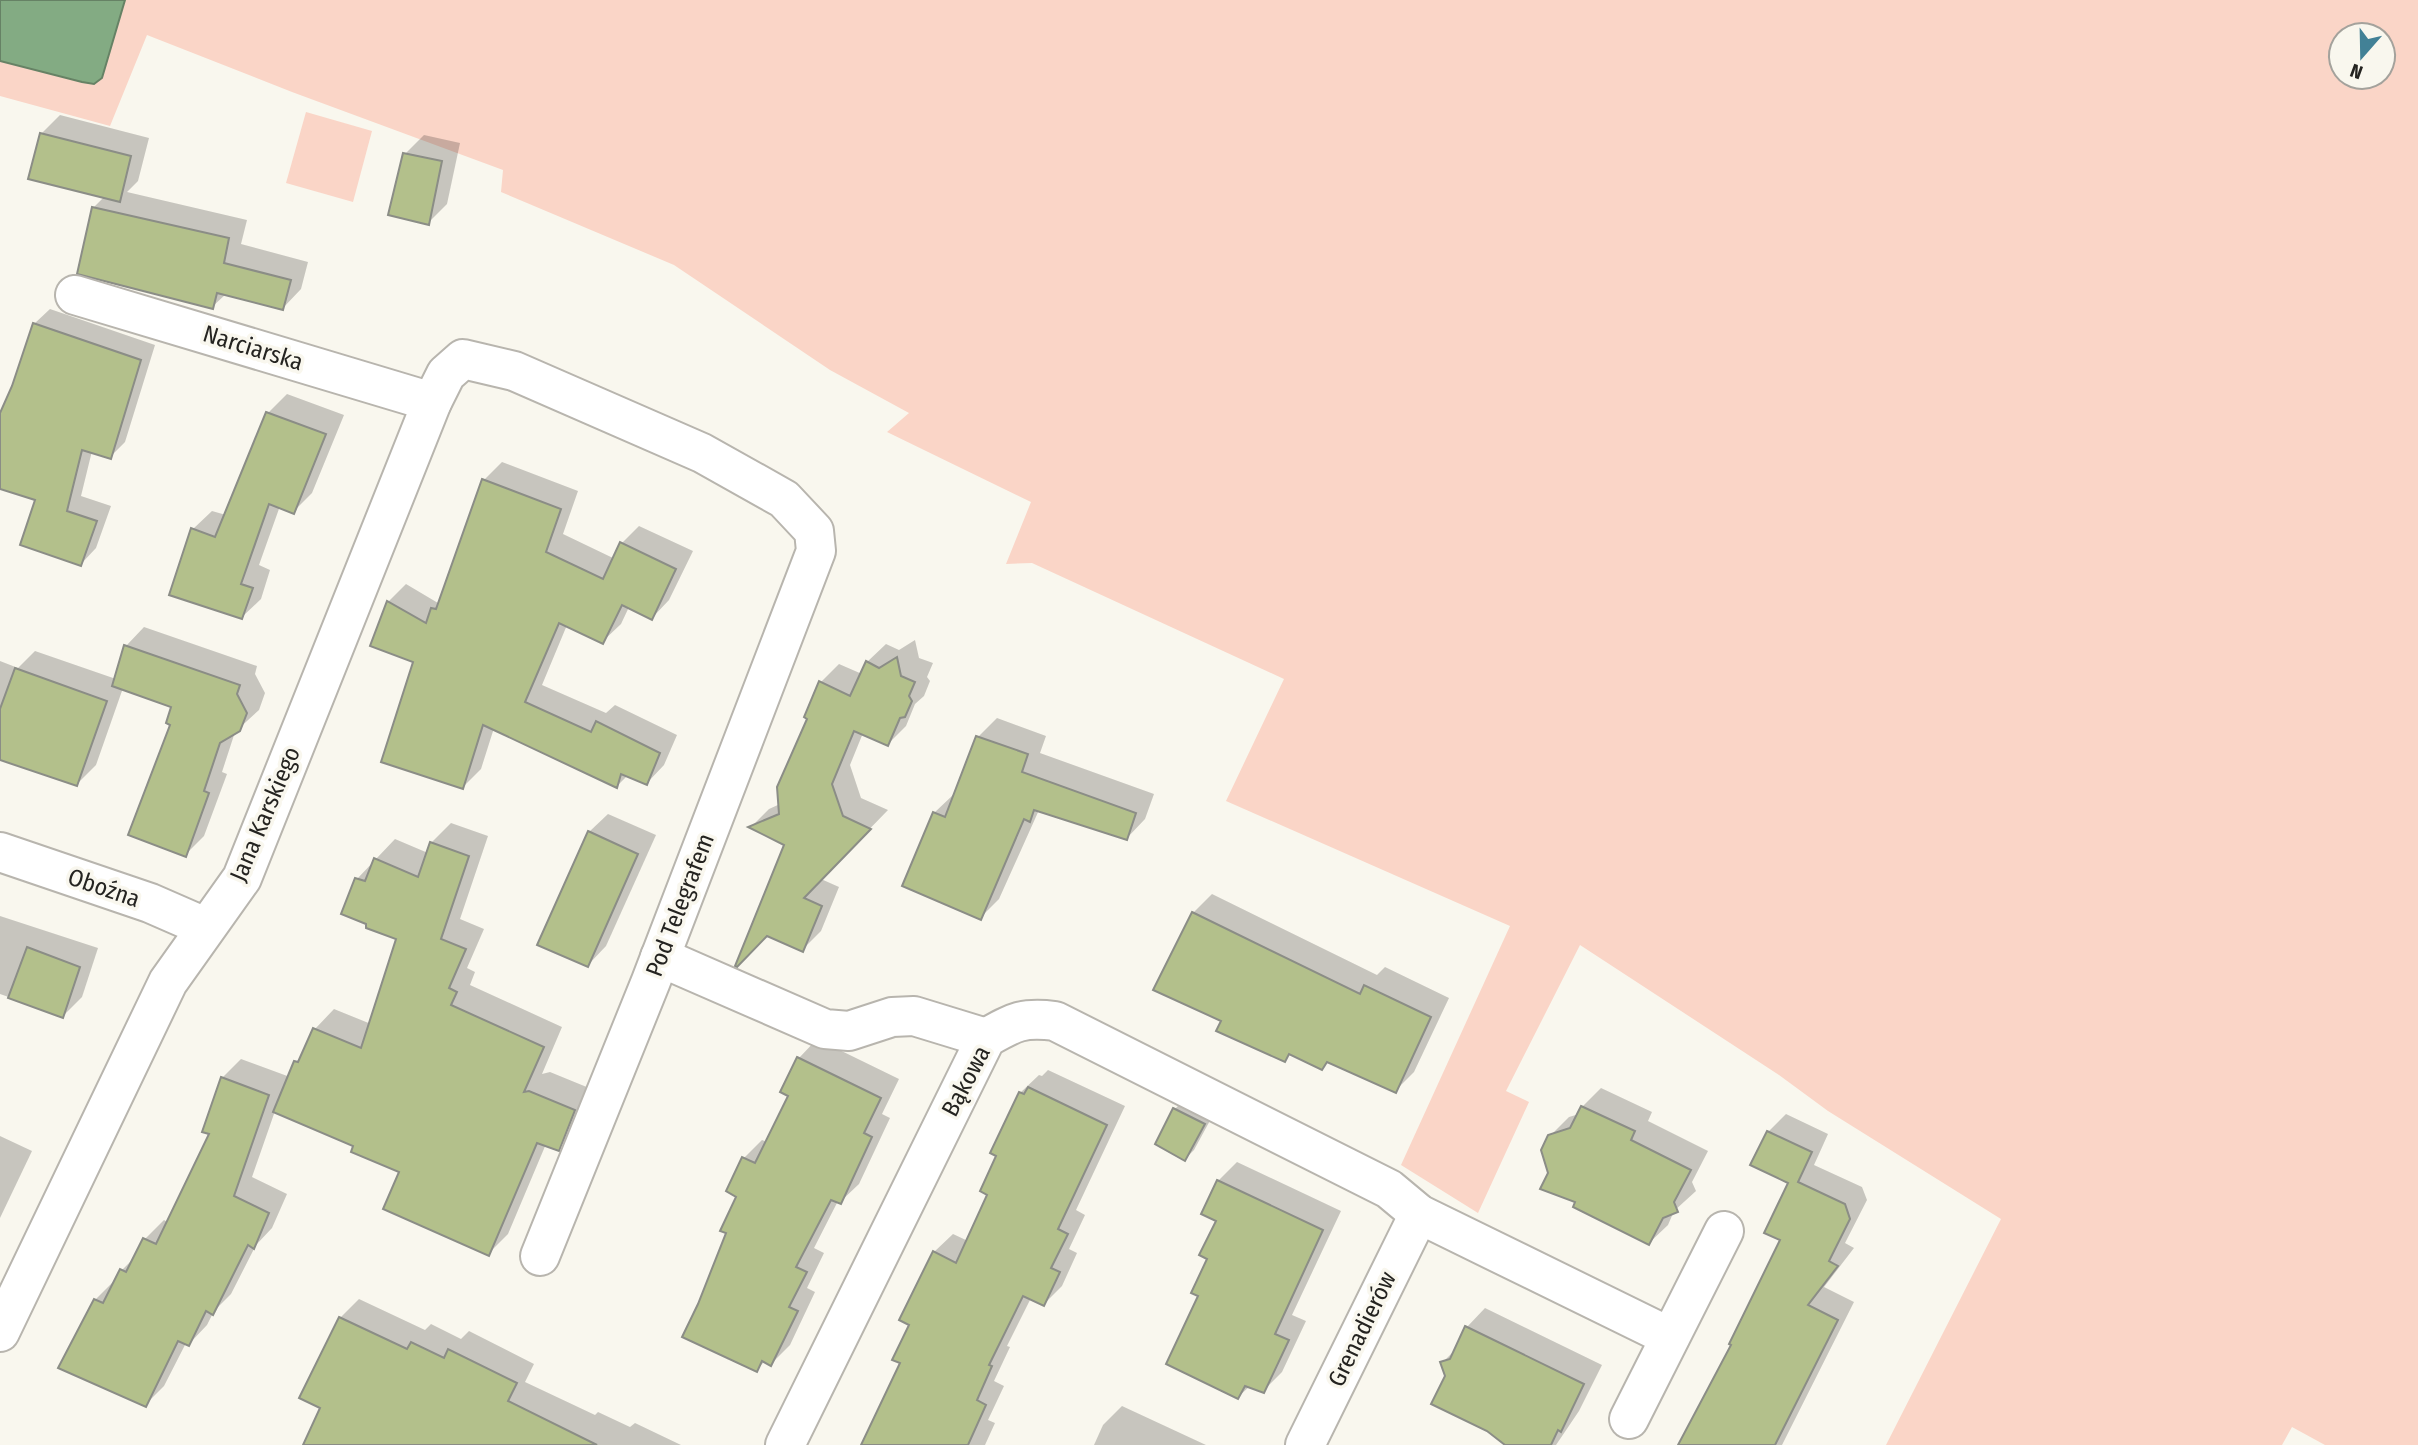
<svg xmlns="http://www.w3.org/2000/svg" width="2418" height="1445" font-family="'Fira Sans Condensed',sans-serif">
  <style>
    .green { fill: #fad5c7; fill-rule: evenodd }
    .water { fill: #83ab83; stroke: #668265; stroke-width: 2 }
    .shadow { fill: #0003 }
    .building { fill: #b3c08b; stroke: #8b8d86; stroke-width: 2 }
    .lines { fill: none; stroke-linecap: round; stroke-linejoin: round }
    .minor-casing { stroke: #b8b5ae; stroke-width: 42 }
    .minor { stroke: #fff; stroke-width: 38 }
    .labels { text-anchor: middle; dominant-baseline: central; stroke-width: 7; stroke-linejoin: round; paint-order: stroke }
    .street-label { font-size: 24px; fill: #242320; stroke: #f9f7ee }
  </style>
  <rect width="100%" height="100%" fill="#f9f7ee"/>
  <g class="green">
    <path d="M0 0H2418V1445H2325L2292 1427 2282 1445H1886L2001 1219 1828 1111 1779 1075 1580 945 1506 1091 1529 1102 1478 1213 1401 1165 1510 926 1226 801 1284 679 1032 563 1006 564 1031 502 887 432 909 413 830 370 674 265 501 192 503 170 292 92 147 35 110 126 0 96ZM2341 35H2383V77H2341Z"/>
    <path d="M306 112 372 131 353 202 286 183Z"/>
  </g>
  <path class="water" d="M0 0H125L102 78 94 84 82 82 0 61Z"/>
  <g class="shadow">
    <path d="M60 115 149 138 138 181 127 192 247 220 241 244 308 262 301 289 283 308 226 294 212 307 94 207 105 196 41 134Z"/>
    <path d="M424 135 460 143 447 204 428 223 405 154Z"/>
    <path d="M50 309 155 345 125 442 110 457 92 451 81 496 111 506 96 548 81 564 38 499 0 487V417L14 387 34 324Z"/>
    <path d="M287 394 344 415 312 493 293 512 280 506 259 565 270 570 261 599 242 617 193 529 212 511 226 515 268 413Z"/>
    <path d="M502 462 578 491 563 534 613 558 622 543 639 526 693 551 669 600 652 618 629 607 621 624 603 641 567 625 542 685 606 713 615 705 677 735 664 765 647 783 628 775 617 786 494 728 481 769 463 787 416 661 388 602 406 584 438 603 484 480Z"/>
    <path d="M144 627 257 666 255 674 265 693 259 710 235 732 222 772 227 774 204 836 185 855 173 724V706L123 688 96 765 77 784 0 758V661L18 668 35 651 116 679 126 646Z"/>
    <path d="M915 640 919 658 933 663 927 677 930 681 924 696 915 704 906 726 888 744 863 733 850 765 861 798 888 810 821 879 839 887 821 931 802 950 787 844 751 827 769 809 780 804 821 682 839 664 862 674 867 662 886 644 899 650Z"/>
    <path d="M997 718 1046 736 1040 753 1154 794 1145 819 1127 838 1039 810 999 899 980 918 934 813 953 795H955L978 737Z"/>
    <path d="M608 814 656 835 606 946 588 965 589 832Z"/>
    <path d="M451 823 488 836 460 919 484 929 467 968 475 972 470 985 562 1027 542 1074 550 1072 594 1090 578 1129 558 1149 546 1144 508 1234 488 1254 401 1171 356 1145 275 1111 252 1177 287 1194 272 1228 256 1245 231 1294 214 1311 207 1325 189 1344 186 1343 164 1386 145 1405 95 1300 114 1281 116 1282 122 1270 136 1256 145 1239 164 1220 169 1223 212 1133 222 1078 241 1059 290 1077 315 1029 334 1009 371 1024 399 938 357 879 395 839 428 853 431 843Z"/>
    <path d="M1212 894 1377 975 1385 967 1449 998 1414 1072 1395 1091 1329 1061 1322 1068 1292 1053 1284 1060 1193 913Z"/>
    <path d="M0 916 98 948 82 997 63 1016 0 994Z"/>
    <path d="M817 1039 899 1079 882 1114 890 1118 859 1184 840 1202 838 1201 814 1248 824 1253 807 1288 815 1292 790 1345 771 1364 765 1361 756 1370 700 1305 728 1232 738 1196 744 1158 762 1140 767 1142 790 1096 799 1058Z"/>
    <path d="M1048 1070 1125 1106 1076 1210 1085 1215 1069 1249 1077 1253 1062 1286 1044 1304 1031 1298 1007 1346 1010 1347 994 1381 1004 1386 988 1420 995 1423 985 1445H908L902 1363 911 1325 934 1252 953 1234 968 1241 990 1194 998 1156 1020 1093 1039 1075 1042 1076Z"/>
    <path d="M1601 1088 1652 1112 1648 1121 1708 1151 1692 1182 1696 1191 1674 1211 1668 1225 1649 1243 1578 1201 1550 1173V1136L1569 1117 1579 1114 1582 1107Z"/>
    <path d="M1184 1100 1213 1115 1194 1150 1185 1159 1157 1143 1175 1109Z"/>
    <path d="M1786 1114 1828 1134 1814 1165 1862 1187 1867 1200 1845 1243 1854 1248 1824 1287 1854 1302 1782 1445H1692L1733 1344 1782 1239 1790 1183 1768 1132Z"/>
    <path d="M0 1136 32 1151 0 1218Z"/>
    <path d="M1237 1162 1341 1211 1292 1315 1306 1321 1282 1372 1263 1391 1250 1386 1238 1397 1201 1295 1219 1220 1218 1181Z"/>
    <path d="M359 1299 425 1330 431 1324 461 1339 469 1331 534 1364 525 1382 595 1415 598 1412 630 1427 635 1423 681 1445H381L322 1407 340 1318Z"/>
    <path d="M1485 1308 1602 1365 1579 1411 1556 1445H1518L1447 1376 1442 1363 1457 1348 1467 1327Z"/>
    <path d="M1122 1406 1206 1445H1094L1103 1425Z"/>
  </g>
  <g class="building">
    <path d="M40 133 131 156 120 202 28 179Z"/>
    <path d="M403 153 442 161 429 225 388 215Z"/>
    <path d="M92 207 229 238 224 263 291 280 283 310 217 293 213 309 77 274Z"/>
    <path d="M33 323 141 360 111 459 82 450 67 511 97 521 81 566 20 545 35 500 0 489V413L12 386Z"/>
    <path d="M266 412 326 434 294 514 269 504 241 584 253 588 242 619 169 595 191 528 215 537Z"/>
    <path d="M482 479 561 509 546 552 603 579 620 542 676 569 652 620 622 605 603 644 559 623 525 702 591 732 596 721 660 753 647 785 621 774 617 788 483 725 463 789 381 762 413 662 370 646 387 601 426 623 431 608 436 609Z"/>
    <path d="M124 645 240 685 237 694 247 713 240 731 220 743 204 791 209 793 186 857 128 835 170 725 166 723 171 707 112 686Z"/>
    <path d="M897 657 901 676 915 682 909 696 912 701 905 717 900 718 888 746 854 731 832 784 843 816 871 829 804 898 822 906 803 952 767 936 737 967 735 966 784 845 748 827 779 814 777 787 807 719 804 717 819 681 850 696 866 661 879 668Z"/>
    <path d="M15 668 107 701 77 786 0 760V709Z"/>
    <path d="M976 736 1028 754 1022 772 1136 813 1127 840 1034 810 1030 822 1024 819 981 920 902 886 933 812 945 817Z"/>
    <path d="M588 831 638 854 588 967 537 945Z"/>
    <path d="M430 842 469 856 441 939 466 949 449 988 457 992 451 1005 544 1047 524 1092 529 1091 575 1110 559 1151 537 1143 489 1256 383 1209 399 1172 351 1152 353 1146 273 1112 294 1061 298 1062 313 1028 361 1048 396 939 366 928V924L341 914 355 878 365 881 374 858 418 877Z"/>
    <path d="M1192 912 1360 994 1364 985 1431 1017 1396 1093 1327 1062 1322 1070 1289 1054 1285 1062 1216 1031 1221 1021 1153 990Z"/>
    <path d="M27 947 80 967 63 1018 8 998Z"/>
    <path d="M797 1057 881 1098 864 1133 872 1137 841 1204 831 1200 796 1267 807 1272 789 1307 798 1311 771 1366 762 1361 757 1372 682 1337 698 1304 726 1233 720 1231 736 1197 726 1191 742 1157 755 1163 788 1096 780 1092Z"/>
    <path d="M221 1077 269 1095 234 1196 269 1213 254 1249 248 1245 213 1315 206 1311 189 1346 178 1341 146 1407 58 1368 94 1299 103 1303 120 1269 126 1272 143 1238 156 1244 209 1134 202 1132Z"/>
    <path d="M1028 1087 1107 1125 1058 1229 1068 1234 1051 1268 1060 1272 1044 1306 1023 1296 989 1365 992 1366 977 1400 986 1405 968 1445H861L900 1363 892 1360 909 1325 899 1320 933 1251 956 1263 987 1195 980 1191 996 1156 990 1153 1019 1092 1024 1094Z"/>
    <path d="M1581 1106 1635 1131 1631 1140 1691 1170 1674 1202 1678 1212 1663 1218 1649 1245 1573 1207 1575 1202 1540 1189 1548 1173 1541 1150 1548 1135 1570 1128Z"/>
    <path d="M1173 1108 1205 1124 1185 1161 1155 1144Z"/>
    <path d="M1767 1131 1812 1152 1798 1182 1845 1204 1850 1219 1829 1261 1838 1266 1808 1305 1838 1320 1775 1445H1678L1731 1345 1729 1344 1780 1240 1764 1233 1788 1183 1750 1165Z"/>
    <path d="M1217 1180 1323 1230 1275 1334 1289 1340 1264 1393 1245 1386 1238 1399 1166 1364 1198 1296 1191 1293 1207 1259 1199 1255 1216 1221 1201 1214Z"/>
    <path d="M339 1317 407 1349 411 1342 444 1358 448 1349 517 1383 508 1401 597 1445H303L320 1408 299 1398Z"/>
    <path d="M1465 1326 1584 1384 1561 1432 1558 1430 1551 1445H1505L1487 1431 1431 1404 1445 1376 1440 1362 1450 1359Z"/>
  </g>
  <g class="lines">
    <defs>
      <g id="minor">
        <path d="M75 295 432 402"/>
        <path d="M0 852 150 903 205 927"/>
        <path d="M660 957 825 1029 849 1031 892 1017 914 1016 986 1038"/>
        <path d="M0 1332 168 982 242 878 432 402 446 374 463 359 514 371 702 453 784 499 814 531 816 551 651 981 540 1256"/>
        <path d="M1629 1419 1724 1231"/>
        <path d="M785 1445 986 1038C1014 1022 1022 1017 1055 1021L1389 1189 1419 1214 1670 1337"/>
        <path d="M1305 1445 1419 1214"/>
      </g>
    </defs>
    <use href="#minor" class="minor-casing"/>
    <use href="#minor" class="minor"/>
  </g>
  <g class="labels">
    <g class="street-label">
      <text transform="translate(253 348) rotate(17)">Narciarska</text>
      <text transform="translate(265 814) rotate(-67)">Jana Karskiego</text>
      <text transform="translate(104 888) rotate(19)">Oboźna</text>
      <text transform="translate(680 905) rotate(-69)">Pod Telegrafem</text>
      <text transform="translate(966 1081) rotate(-62)">Bąkowa</text>
      <text transform="translate(1362 1329) rotate(-64)">Grenadierów</text>
    </g>
  </g>
  <g transform="translate(2362 56) rotate(200)"><circle r="33" fill="#f9f7ee" stroke="#a4a29c" stroke-width="2"/>
  <path d="M0-5L12 26L0 18L-12 26Z" fill="#428196"/>
  <text y="-10" font-size="19" font-weight="bold" text-anchor="middle" fill="#242320">N</text>
  </g>
</svg>
